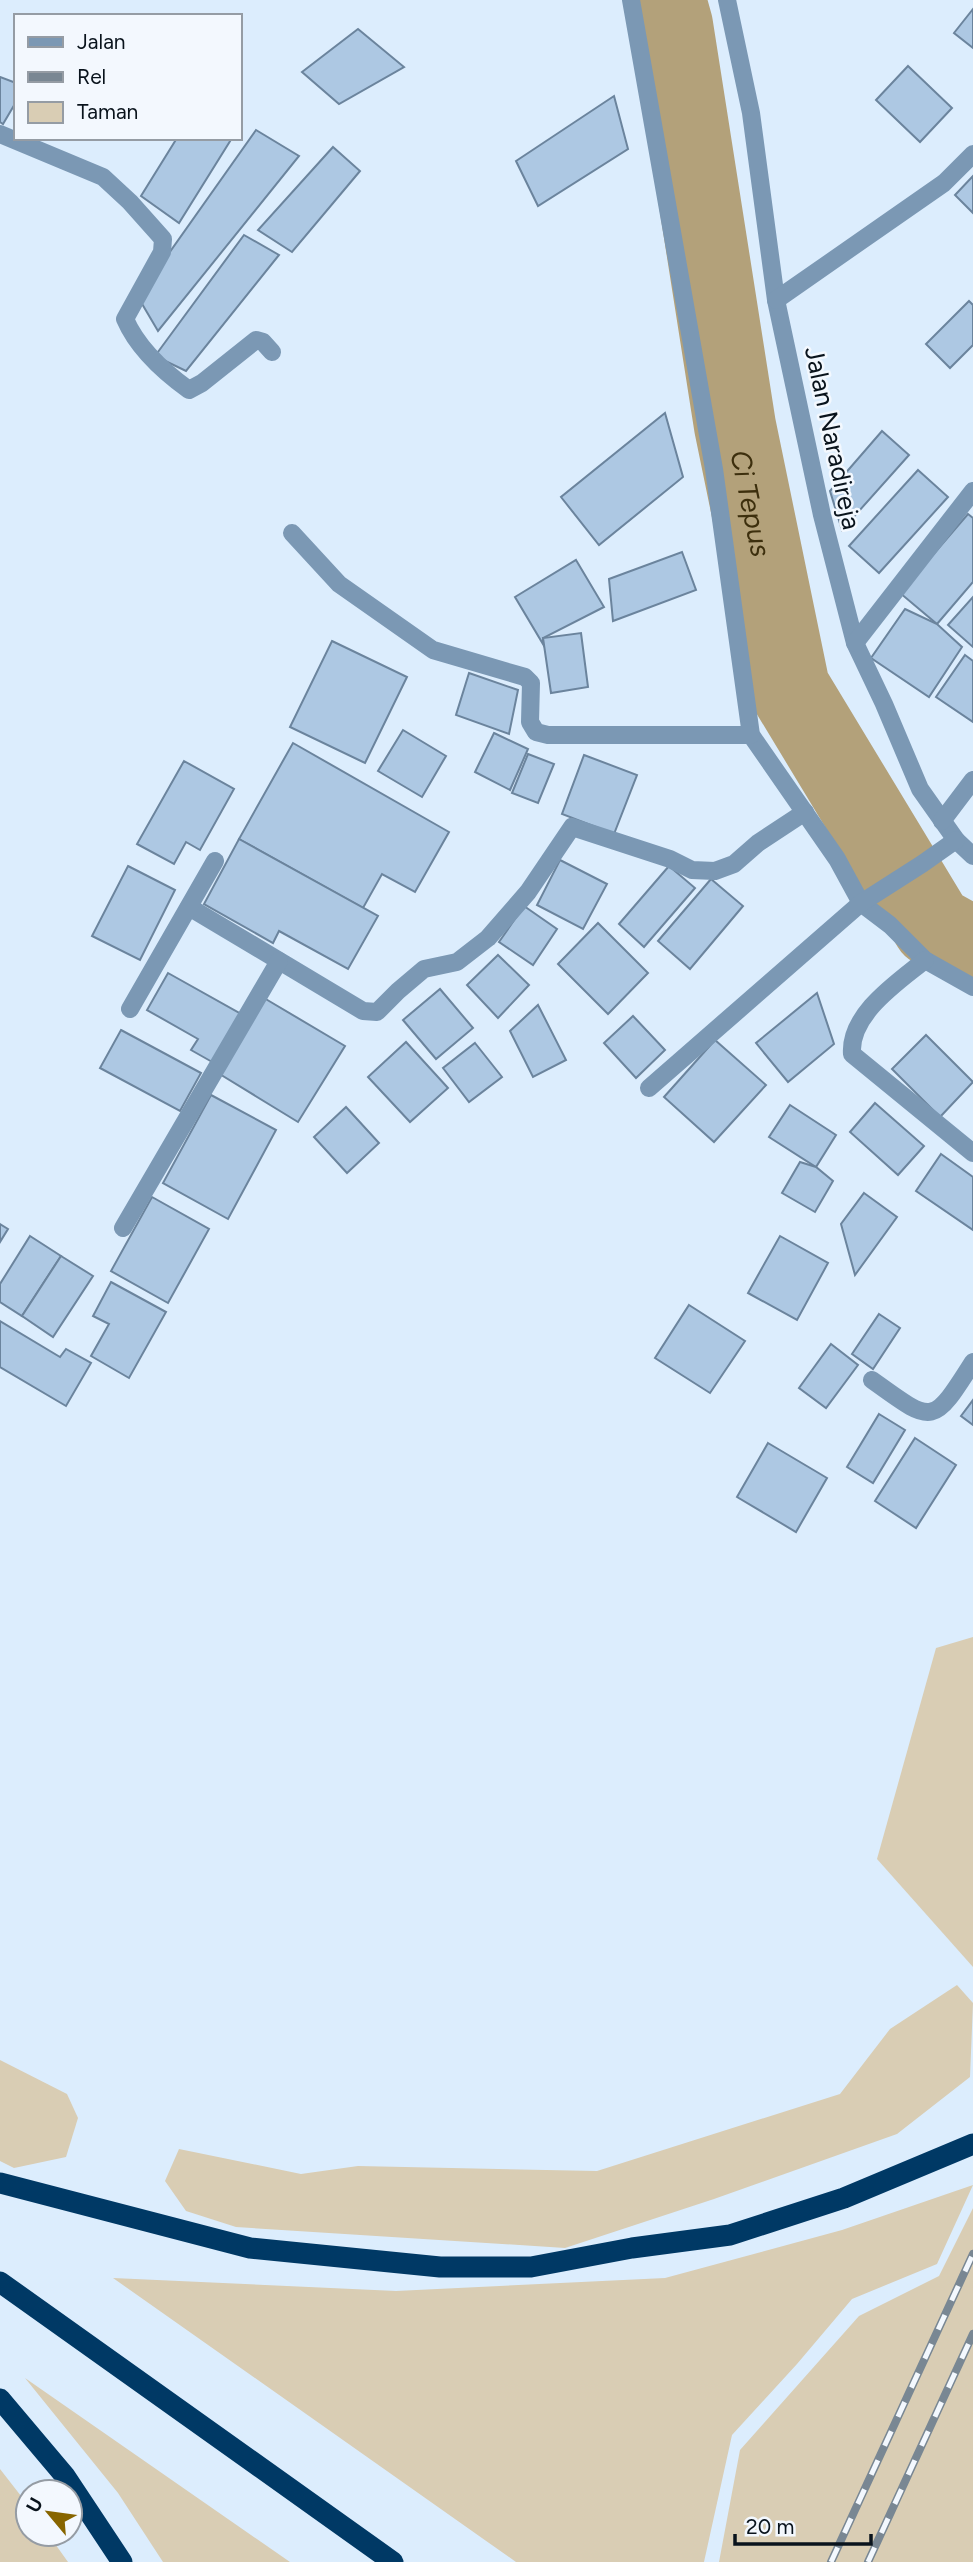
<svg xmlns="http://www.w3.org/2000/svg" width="973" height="2562" font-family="Figtree,sans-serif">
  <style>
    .green { fill: #d9cdb4 }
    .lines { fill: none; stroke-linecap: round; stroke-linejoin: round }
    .river { stroke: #b3a17a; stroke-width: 82 }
    .building { fill: #adc8e3; stroke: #6b849d; stroke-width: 2 }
    .street { stroke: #7b98b4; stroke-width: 18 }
    .highway { stroke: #003965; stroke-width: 21 }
    .rail-casing { stroke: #798793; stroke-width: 8 }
    .rail { stroke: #f3f8fe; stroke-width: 5; stroke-dasharray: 16; stroke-linecap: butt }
    .labels { text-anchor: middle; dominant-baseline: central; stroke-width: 5; stroke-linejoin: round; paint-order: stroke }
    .street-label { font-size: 26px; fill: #09131c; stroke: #f3f8fe }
    .water-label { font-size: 28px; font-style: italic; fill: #3d2f0d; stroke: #f3f8fe }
  </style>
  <rect width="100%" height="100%" fill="#dcedfd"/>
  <g class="green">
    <path d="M973 1637V1967L877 1859 936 1648Z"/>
    <path d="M957 1985 973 2003 970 2077 897 2134 714 2199 565 2248 236 2227 186 2211 165 2181 179 2149 301 2174 358 2166 597 2171 840 2094 890 2029Z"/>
    <path d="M0 2060 67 2094 78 2118 66 2157 14 2168 0 2161Z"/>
    <path d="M973 2185 937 2264 852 2299 797 2364 732 2435 704 2562H516L113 2278 396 2291 665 2278 842 2230Z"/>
    <path d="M973 2208V2562H719L740 2450 859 2316 939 2276Z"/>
    <path d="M25 2378 290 2562H163L118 2493Z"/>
    <path d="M0 2469 28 2505V2534H48L68 2562H0Z"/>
  </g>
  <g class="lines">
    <path class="river" id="s1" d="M665 0 672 25 735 426 789 688 933 926 973 948"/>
  </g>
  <g class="building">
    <path d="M973 9V48L954 33Z"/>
    <path d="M358 29 404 67 339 104 302 72Z"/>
    <path d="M908 66 952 108 920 142 876 100Z"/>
    <path d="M0 77 16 83V102L3 124 0 122Z"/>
    <path d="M614 96 628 149 538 206 516 161Z"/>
    <path d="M256 130 299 156 158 331 138 297Z"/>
    <path d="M177 138H232L179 223 141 196Z"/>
    <path d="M333 147 360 171 292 252 258 230Z"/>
    <path d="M973 176V213L955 195Z"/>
    <path d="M244 235 279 255 186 371 155 356Z"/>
    <path d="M969 301 973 305V345L950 368 926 344Z"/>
    <path d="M665 413 683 477 599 545 561 497Z"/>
    <path d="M882 431 909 455 842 530 830 491Z"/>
    <path d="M918 470 948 497 879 573 849 546Z"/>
    <path d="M968 514 973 518V582L937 624 900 593Z"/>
    <path d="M682 552 696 590 613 621 609 579Z"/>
    <path d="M576 560 604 607 543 638V644L515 597Z"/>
    <path d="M973 597V647L948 625Z"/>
    <path d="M905 609 937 624 962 647 929 697 871 658Z"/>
    <path d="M581 633 588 687 551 693 543 638Z"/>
    <path d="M332 641 407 677 365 763 290 727Z"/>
    <path d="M965 655 973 661V722L936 697Z"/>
    <path d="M469 673 518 690 509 734 456 715Z"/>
    <path d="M403 730 446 756 422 797 378 771Z"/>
    <path d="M494 733 528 749 510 790 475 772Z"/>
    <path d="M293 743 449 832 415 892 382 874 363 908 239 839Z"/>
    <path d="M528 754 554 764 538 803 512 793Z"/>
    <path d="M584 755 637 775 614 834 562 814Z"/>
    <path d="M184 761 234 789 200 850 186 842 174 864 137 844Z"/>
    <path d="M239 839 378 916 348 969 279 931 273 943 204 904Z"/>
    <path d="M560 860 607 884 583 929 537 905Z"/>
    <path d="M128 866 175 890 140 960 92 936Z"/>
    <path d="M669 866 695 888 644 947 619 924Z"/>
    <path d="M711 879 743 906 690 969 658 941Z"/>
    <path d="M524 906 557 929 533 965 499 942Z"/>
    <path d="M598 923 648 973 608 1014 558 964Z"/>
    <path d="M498 955 529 985 498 1018 467 985Z"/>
    <path d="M168 973 241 1014 214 1063 191 1050 198 1039 147 1010Z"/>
    <path d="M440 989 473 1028 436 1059 403 1020Z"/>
    <path d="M817 993 834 1044 788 1082 756 1043Z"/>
    <path d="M264 998 345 1046 298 1122 218 1073Z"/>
    <path d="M538 1005 566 1060 533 1077 510 1031Z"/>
    <path d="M633 1016 665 1050 636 1078 604 1043Z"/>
    <path d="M121 1030 201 1073 180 1111 100 1068Z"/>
    <path d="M926 1035 973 1082 940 1117 892 1069Z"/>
    <path d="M715 1040 766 1085 714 1142 664 1097Z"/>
    <path d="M406 1042 448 1088 410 1122 368 1077Z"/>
    <path d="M475 1043 502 1077 469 1102 443 1068Z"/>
    <path d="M211 1095 276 1130 228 1219 163 1183Z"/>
    <path d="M875 1103 924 1146 898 1175 850 1132Z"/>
    <path d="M790 1105 836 1135 816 1167 769 1137Z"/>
    <path d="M346 1107 379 1143 347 1173 314 1137Z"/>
    <path d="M941 1154 973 1177V1230L916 1191Z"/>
    <path d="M800 1162 816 1167 833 1181 815 1212 782 1193Z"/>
    <path d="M864 1193 897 1217 855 1275 841 1224Z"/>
    <path d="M152 1197 209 1229 168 1303 111 1271Z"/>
    <path d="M0 1224 8 1229 0 1242Z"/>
    <path d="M30 1236 61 1256 22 1316 0 1302V1284Z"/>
    <path d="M780 1236 828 1263 797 1320 748 1293Z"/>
    <path d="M61 1256 93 1276 53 1337 22 1316Z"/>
    <path d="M111 1282 166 1312 129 1378 91 1356 109 1324 93 1316Z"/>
    <path d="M689 1305 745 1341 710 1393 655 1358Z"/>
    <path d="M879 1314 900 1328 873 1369 852 1354Z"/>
    <path d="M0 1321 60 1357 66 1349 91 1363 66 1406 0 1367Z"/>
    <path d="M831 1344 858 1365 826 1408 799 1388Z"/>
    <path d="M973 1400V1425L961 1416Z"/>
    <path d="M879 1414 905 1430 873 1483 847 1467Z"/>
    <path d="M915 1438 956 1465 916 1528 875 1501Z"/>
    <path d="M768 1443 827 1478 796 1532 737 1497Z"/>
  </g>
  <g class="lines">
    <g class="street">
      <path d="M631 0 714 469 751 735 837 859 861 903 890 925 925 960 973 987"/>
      <path d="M727 0 751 113 776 300 822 515 855 643 884 704 920 789 956 840 973 856"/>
      <path d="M0 134 103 177 130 202 163 239 162 252 125 319C137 347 164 372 189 390L202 383 256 340 263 342 272 352"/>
      <path d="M776 300 944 183 973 154"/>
      <path d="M292 533 339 584 433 650 525 677 531 683 530 722 536 732 548 735H751"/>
      <path d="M855 643 973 491"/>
      <path d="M942 821 973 780"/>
      <path d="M189 907 363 1011 377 1012 398 991 424 969 457 962 488 938 528 892 572 827 670 859 692 870 715 871 734 864 758 843 805 812"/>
      <path d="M925 960C898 982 849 1014 852 1054L973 1153"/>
      <path d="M130 1009 215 861"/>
      <path d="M649 1088 861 903 922 864 956 840"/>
      <path d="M123 1228 279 961"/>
      <path d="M872 1380C933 1424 932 1427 973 1362"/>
    </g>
    <g class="highway">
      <path d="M0 2183 250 2248 440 2267H531L632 2248 730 2235 844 2198 973 2144"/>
      <path d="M0 2282 393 2562"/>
      <path d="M0 2399 65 2476 122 2562"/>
    </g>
    <defs>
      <g id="rail">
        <path d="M831 2562 973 2254"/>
        <path d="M868 2562 973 2334"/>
      </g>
    </defs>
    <use href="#rail" class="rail-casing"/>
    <use href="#rail" class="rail"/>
  </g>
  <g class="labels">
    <g class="street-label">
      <text transform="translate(833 438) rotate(78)">Jalan Naradireja</text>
    </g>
    <g class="water-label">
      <text stroke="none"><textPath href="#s1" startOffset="511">Ci Tepus</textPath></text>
    </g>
  </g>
  <rect x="14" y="14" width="228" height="126" fill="#f3f8fe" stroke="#959ca4" stroke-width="2"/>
  <rect x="28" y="37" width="35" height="10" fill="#7b98b4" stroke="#959ca4" stroke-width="2"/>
  <text x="77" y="49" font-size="21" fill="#09131c">Jalan</text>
  <rect x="28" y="72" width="35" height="10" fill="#798793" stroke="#959ca4" stroke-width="2"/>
  <text x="77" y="84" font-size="21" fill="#09131c">Rel</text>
  <rect x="28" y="102" width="35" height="21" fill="#d9cdb4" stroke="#959ca4" stroke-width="2"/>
  <text x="77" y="119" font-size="21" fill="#09131c">Taman</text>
  <g transform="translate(49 2513) rotate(299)"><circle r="33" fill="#f3f8fe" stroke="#959ca4" stroke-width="2"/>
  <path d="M0-5L12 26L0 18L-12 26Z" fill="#876500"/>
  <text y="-10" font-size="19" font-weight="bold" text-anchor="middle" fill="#09131c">U</text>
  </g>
  <path d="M735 2534v10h136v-10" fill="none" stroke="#09131c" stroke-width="3.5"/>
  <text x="746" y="2534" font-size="21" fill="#09131c" stroke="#f3f8fe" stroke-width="5" paint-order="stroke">20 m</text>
</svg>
